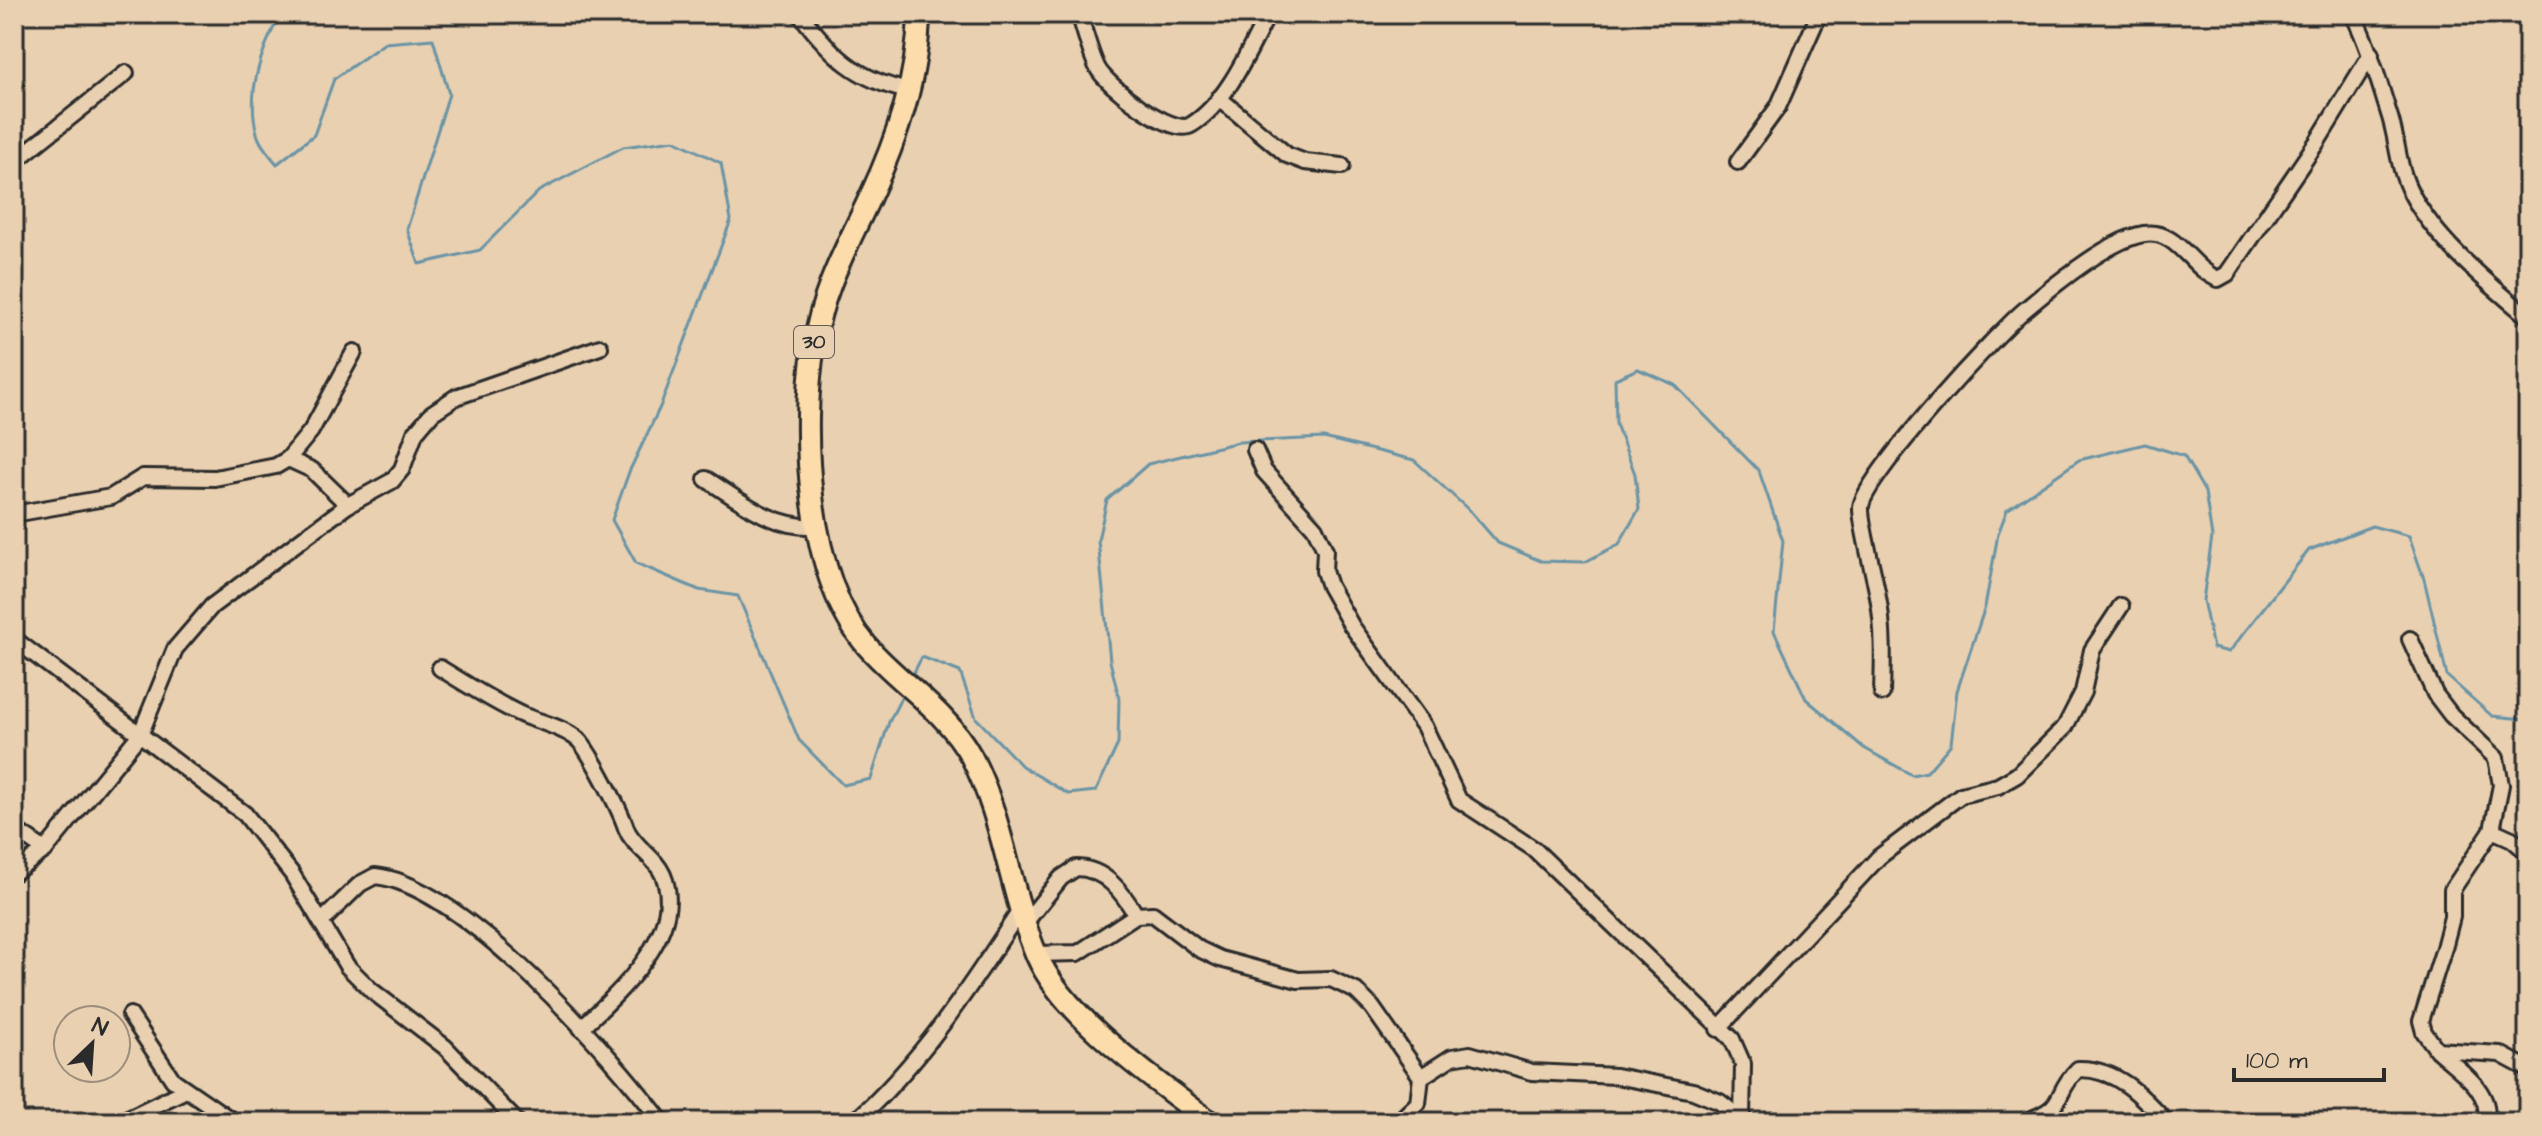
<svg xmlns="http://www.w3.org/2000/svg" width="2542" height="1136" font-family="'Architects Daughter',sans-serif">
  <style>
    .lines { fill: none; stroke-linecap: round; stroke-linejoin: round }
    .stream { stroke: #6a94a5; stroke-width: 3 }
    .minor-casing { stroke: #2b2b2b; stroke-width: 20 }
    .highway-casing { stroke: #2b2b2b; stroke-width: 26 }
    .minor { stroke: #e9d0b1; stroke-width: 14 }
    .highway { stroke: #fddcac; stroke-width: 20 }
    .labels { text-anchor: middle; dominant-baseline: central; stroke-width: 6; stroke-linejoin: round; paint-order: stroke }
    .shield { fill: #e9d0b1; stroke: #645c53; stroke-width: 2 }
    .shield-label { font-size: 20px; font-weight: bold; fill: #2b2b2b }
  </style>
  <rect width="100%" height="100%" fill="#e9d0b1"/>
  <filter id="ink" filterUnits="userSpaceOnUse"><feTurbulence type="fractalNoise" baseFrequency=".0125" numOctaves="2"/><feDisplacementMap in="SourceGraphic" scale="16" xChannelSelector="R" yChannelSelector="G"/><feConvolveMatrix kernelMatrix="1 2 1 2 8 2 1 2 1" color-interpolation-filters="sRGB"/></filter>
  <g filter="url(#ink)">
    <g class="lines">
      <g class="stream">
        <path d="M281 14C261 49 246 93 257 133 259 144 270 155 277 164L314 135 334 79 385 43 433 39 449 94 407 229 419 264 480 250 539 191 623 147 674 140 721 163 731 220 660 407 629 472 612 520 636 563 699 590 738 596 799 740 843 785 871 779 889 722 903 694"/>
        <path d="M912 676 922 657 960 672 976 718 1022 766 1068 794 1096 791 1118 744 1119 698 1110 661 1098 540 1107 500 1148 464 1239 442 1324 438 1414 460 1471 512 1498 543 1541 561 1585 562 1619 544 1639 509 1635 474 1616 424 1615 379 1638 369 1675 385 1759 471 1783 541 1774 631 1806 699 1864 748 1912 775 1927 772 1951 744 1957 691 1985 607 1998 534 2007 510 2079 460 2145 444 2184 456 2205 492 2212 537 2203 600 2213 648 2229 652 2309 550 2372 526 2409 536 2424 579 2447 676 2492 716 2524 719 2528 716"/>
      </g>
      <defs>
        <g id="minor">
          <path d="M800 14C832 56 857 80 909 91"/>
          <path d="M1079 14C1085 31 1089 50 1097 67 1105 85 1173 137 1191 125 1227 103 1249 50 1268 14"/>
          <path d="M2353 14C2369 47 2379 82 2390 117 2398 143 2398 169 2411 193 2437 242 2487 282 2528 317"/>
          <path d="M1219 98 1287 155 1305 162 1342 166"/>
          <path d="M14 162 126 73"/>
          <path d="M1738 162 1778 107 1819 14"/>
          <path d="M1255 450 1264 471 1315 528 1325 550 1324 571 1329 586 1351 625 1424 726 1459 800 1534 849 1732 1039 1743 1064 1742 1119"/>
          <path d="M288 459 312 470 348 505"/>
          <path d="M706 479C741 501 773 529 817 526"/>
          <path d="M14 514 111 497 143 477 215 478 276 466 288 459 311 431 354 352"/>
          <path d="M14 639 245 814 292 874 347 966 371 990 445 1047 517 1122"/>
          <path d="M2410 639 2435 694 2451 715 2496 758 2501 785 2492 830"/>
          <path d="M440 668C466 684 492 701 520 714 538 722 560 726 576 738 588 746 621 812 626 828 633 847 655 856 663 875 687 932 617 995 581 1028"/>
          <path d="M1882 693C1883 661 1884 629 1878 597 1875 577 1860 523 1861 507 1863 478 1999 330 2027 308 2053 286 2110 239 2144 234 2178 229 2190 268 2218 279L2227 274 2317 142 2371 54"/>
          <path d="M14 829 45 850"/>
          <path d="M2528 853 2512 839 2492 830 2452 890V917L2444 948 2421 1021 2424 1032 2437 1050 2500 1054 2528 1069"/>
          <path d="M14 873 45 850 141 733 175 649 212 606 348 505 392 481 402 469 415 433 432 413 456 397 600 347"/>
          <path d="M322 921 360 884 375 876C461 884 610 1053 662 1122"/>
          <path d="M1025 923 1061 878 1076 868C1105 868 1123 893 1136 915"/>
          <path d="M1036 954 1078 953 1136 915 1153 914 1199 949 1220 959 1298 980 1331 979 1356 991 1372 1007 1421 1077 1452 1057 1470 1054 1532 1072 1616 1076 1693 1091 1720 1102 1745 1122"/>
          <path d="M130 1015 173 1080 234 1122"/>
          <path d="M1718 1029 1879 857 1961 795 1998 786 2017 775 2065 727 2083 692 2092 650 2121 606"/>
          <path d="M2437 1050C2457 1069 2493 1090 2486 1122"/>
          <path d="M120 1122 186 1090"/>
          <path d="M854 1122C921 1063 972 984 1021 909"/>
          <path d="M1398 1122 1418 1103 1421 1077"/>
          <path d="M2024 1122C2070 1106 2051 1096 2078 1069 2117 1068 2142 1096 2166 1122"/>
        </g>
        <path id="highway" d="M919 14C918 78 897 139 870 197 847 247 822 290 814 345 800 431 807 577 867 646 901 685 945 709 971 756 1004 819 1009 891 1037 956 1065 1019 1156 1080 1210 1122"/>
      </defs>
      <use href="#minor" class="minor-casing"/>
      <use href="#highway" class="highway-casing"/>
      <use href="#minor" class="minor"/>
      <use href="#highway" class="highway"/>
    </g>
  </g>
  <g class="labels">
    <rect class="shield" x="794" y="326" width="40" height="32" rx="6"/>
    <g class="shield-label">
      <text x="814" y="342">30</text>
    </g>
  </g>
  <rect width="2542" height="1136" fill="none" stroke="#e9d0b1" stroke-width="48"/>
  <rect x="24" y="24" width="2494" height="1088" fill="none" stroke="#2b2b2b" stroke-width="3" filter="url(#ink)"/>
  <g transform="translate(92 1044) rotate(25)"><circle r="38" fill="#e9d0b1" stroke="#9d8e7b" stroke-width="2"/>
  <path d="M0-6L14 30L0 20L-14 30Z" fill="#2b2b2b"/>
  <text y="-12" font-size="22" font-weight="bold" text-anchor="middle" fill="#2b2b2b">N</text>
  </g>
  <path d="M2234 1068v12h150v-12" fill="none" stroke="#2b2b2b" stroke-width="4"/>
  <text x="2246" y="1068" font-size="24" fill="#2b2b2b" stroke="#e9d0b1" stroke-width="6" paint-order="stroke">100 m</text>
</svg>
